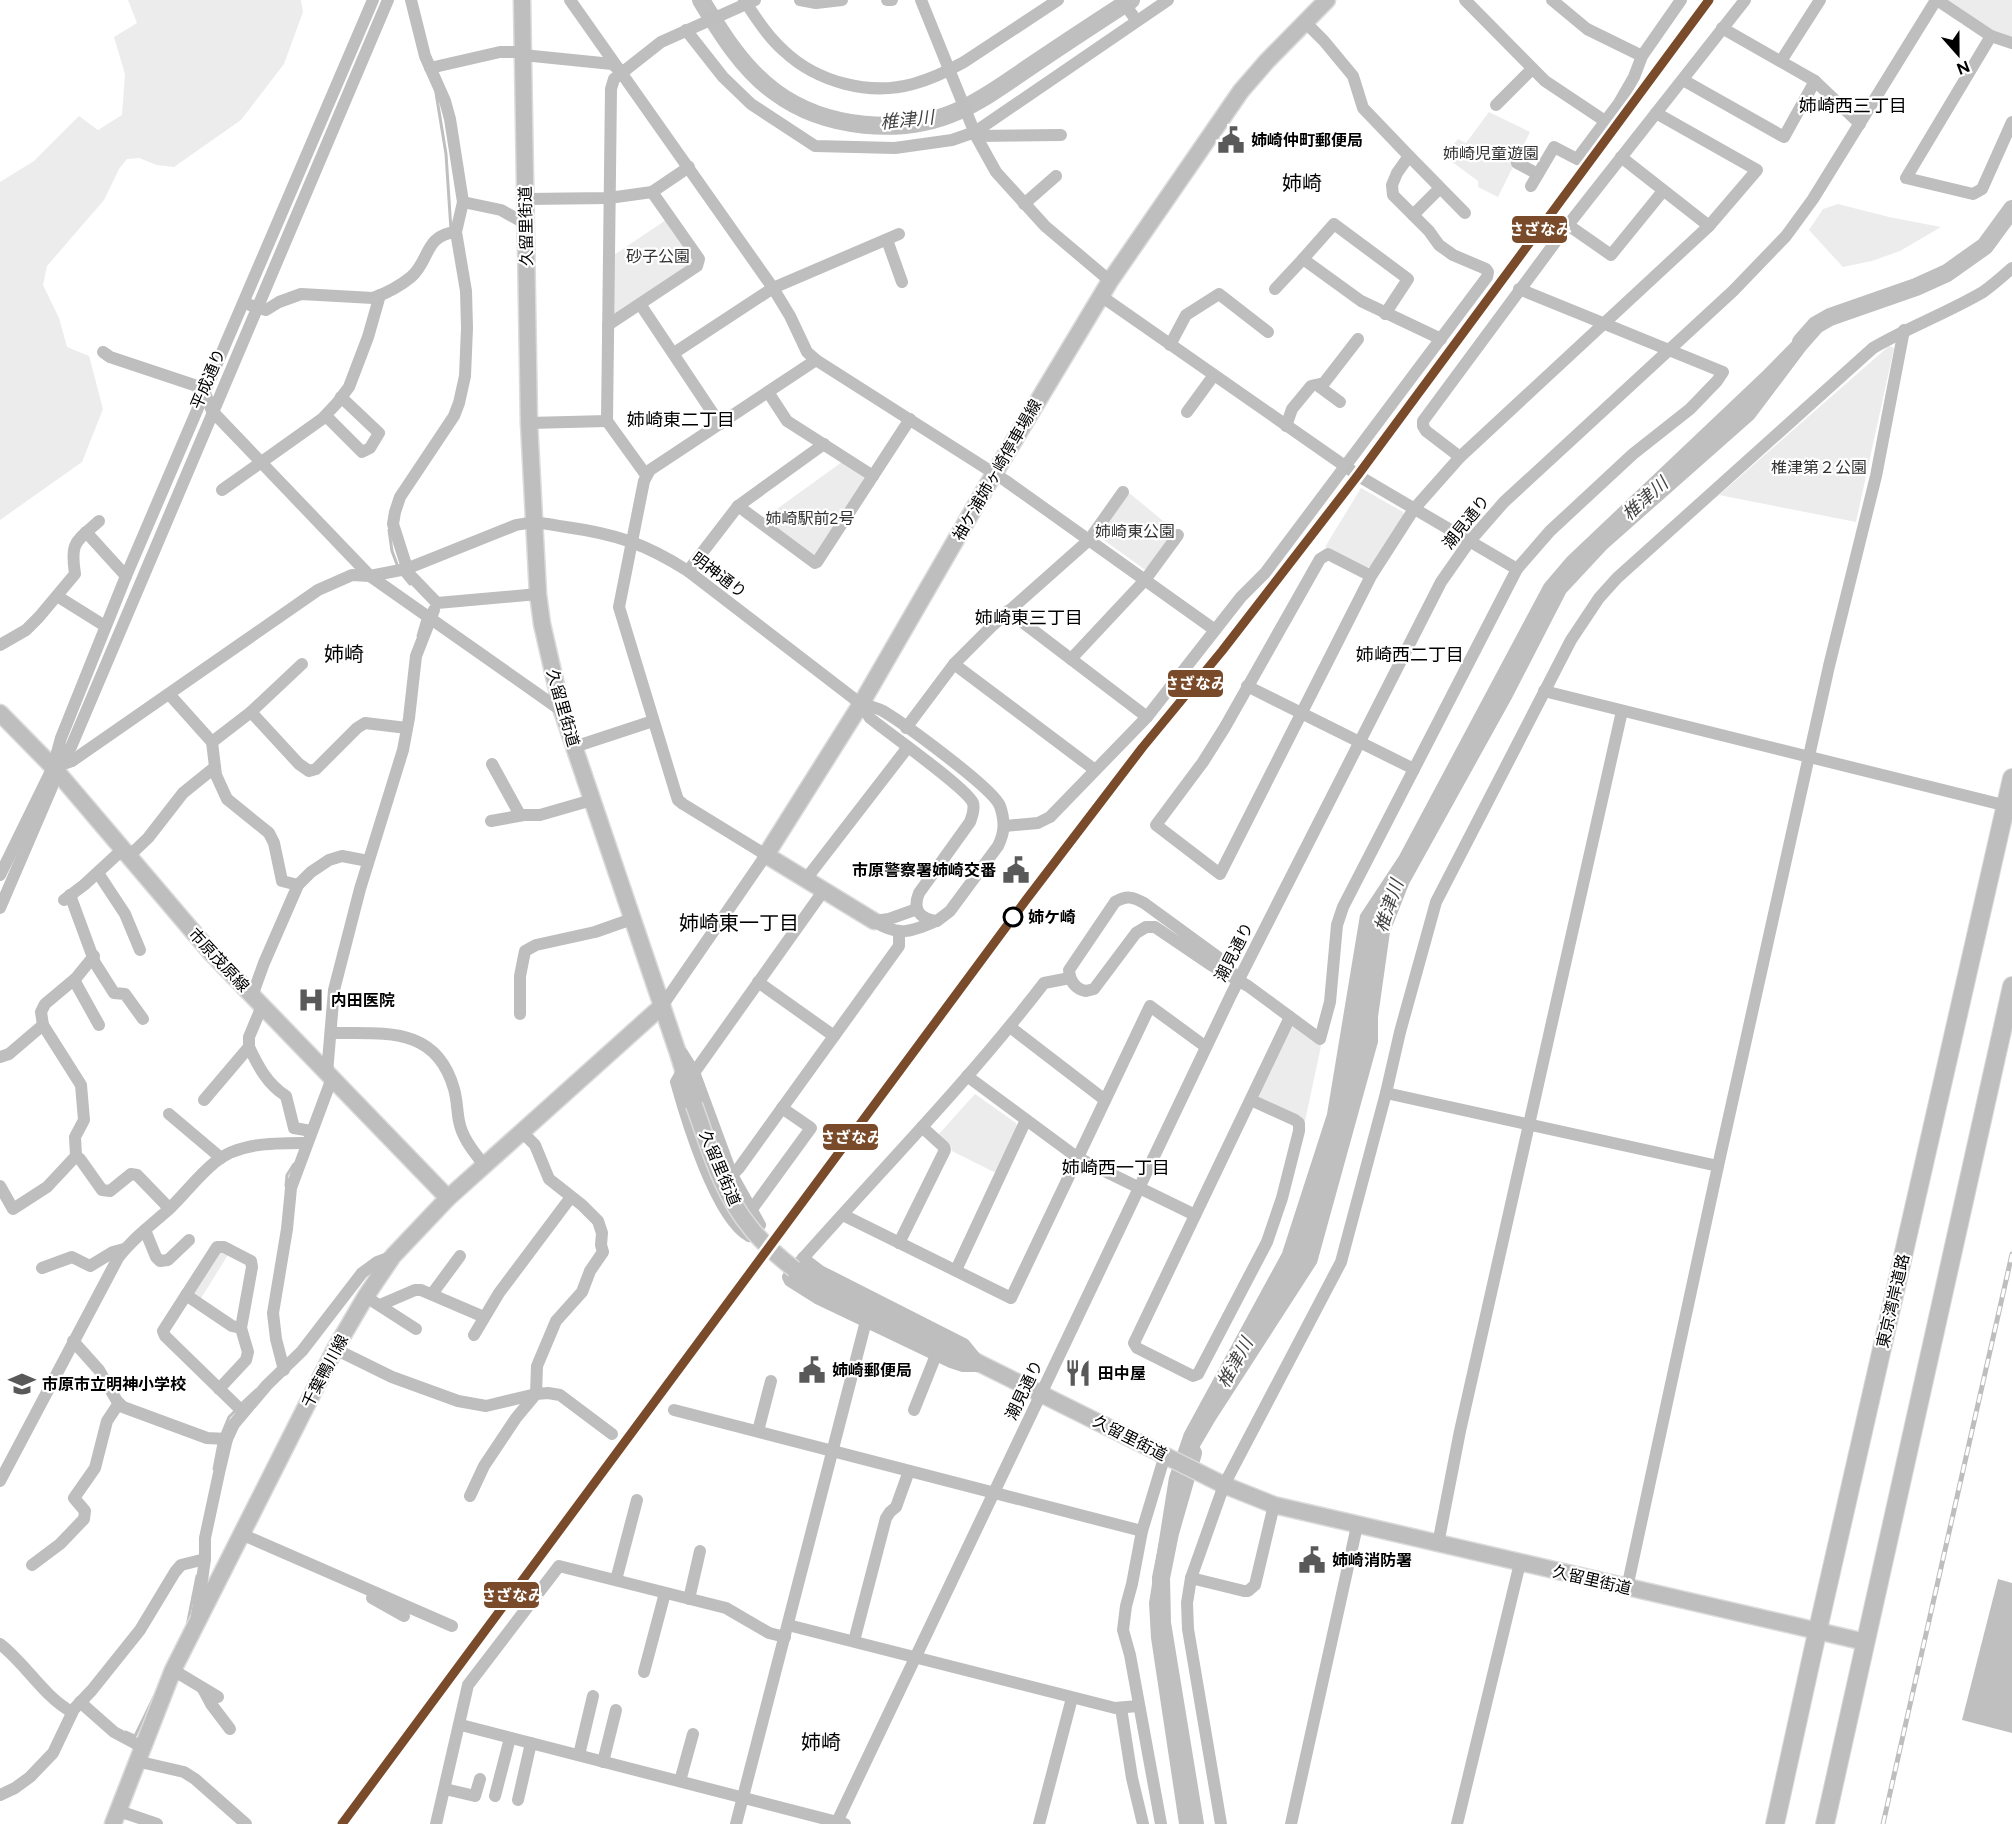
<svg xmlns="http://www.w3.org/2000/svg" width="2012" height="1824" font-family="Figtree,'Noto Sans JP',sans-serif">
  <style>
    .green { fill: #ececec }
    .water { fill: #bfbfbf }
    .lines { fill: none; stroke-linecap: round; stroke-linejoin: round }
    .stream { stroke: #bfbfbf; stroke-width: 3 }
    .river { stroke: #bfbfbf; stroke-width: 18 }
    .major-casing { stroke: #dbdbdb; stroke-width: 19 }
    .highway-casing { stroke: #dbdbdb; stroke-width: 20 }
    .minor { stroke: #bebebe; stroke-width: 12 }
    .major { stroke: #bebebe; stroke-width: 16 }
    .highway { stroke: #bebebe; stroke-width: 18 }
    .rail-casing { stroke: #bebebe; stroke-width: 5 }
    .rail { stroke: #fff; stroke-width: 3; stroke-dasharray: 9; stroke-linecap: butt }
    .major-bridge-casing { stroke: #dbdbdb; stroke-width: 19; stroke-linecap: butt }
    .major-bridge { stroke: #bebebe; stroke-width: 16 }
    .rail-1-casing { stroke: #fff; stroke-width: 14 }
    .rail-1 { stroke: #7a4b2a; stroke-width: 9 }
    .stop-dot { fill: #fff; stroke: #000; stroke-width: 3 }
    .labels { text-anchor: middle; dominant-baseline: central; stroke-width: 4.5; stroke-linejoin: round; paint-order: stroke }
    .poi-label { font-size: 16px; font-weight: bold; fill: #000; stroke: #fff; text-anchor: start }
    .park-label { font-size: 16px; fill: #333; stroke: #fff }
    .street-label { font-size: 16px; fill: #000; stroke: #fff }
    .stop-label { font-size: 16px; font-weight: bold; fill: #000; stroke: #fff; text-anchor: start }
    .neighbourhood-label { font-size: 18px; fill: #000; stroke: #fff }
    .water-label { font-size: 18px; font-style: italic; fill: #444; stroke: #fff }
    .quarter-label { font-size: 20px; fill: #000; stroke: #fff }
    .line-badge { stroke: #fff; stroke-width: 2 }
    .badge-label { font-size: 16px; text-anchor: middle; font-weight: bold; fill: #fff }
  </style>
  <rect width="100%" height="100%" fill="#fff"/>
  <g class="green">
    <path d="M128 0H301L303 12 284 64 241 120 174 167 157 165 139 158 127 159 119 169 104 200 47 266 43 285 59 318 67 347 89 356 103 409 82 462 0 520V182L34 161 79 116 98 130 122 115 125 74 114 37 137 23Z"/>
    <path d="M1945 0H2012V38L1994 32Z"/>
    <path d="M1489 112 1530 132 1498 197 1478 187V181L1444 156 1458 139 1466 143Z"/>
    <path d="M1838 204 1889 217 1941 227 1900 251 1872 261 1843 267 1809 230 1823 209Z"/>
    <path d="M666 220 694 259 693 264 617 314 612 312 614 255Z"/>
    <path d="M1889 346 1894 348 1856 522 1719 495Z"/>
    <path d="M842 462 865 476V480L818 555 814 556 763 519Z"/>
    <path d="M1361 488 1403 512 1404 515 1372 566 1367 568 1325 547Z"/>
    <path d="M1128 492 1174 530 1149 568 1144 569 1101 538 1100 533Z"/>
    <path d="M1294 1025 1321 1046 1305 1121 1260 1099 1258 1094 1289 1026Z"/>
    <path d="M975 1094 1016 1123 1018 1130 998 1170 994 1172 952 1151 951 1147 938 1135Z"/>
    <path d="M217 1247 231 1250 198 1303 186 1295Z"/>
  </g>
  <g class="water">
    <path d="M1821 312 1809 346 1754 419 1607 549 1566 593 1512 698 1409 884 1390 932 1378 1017V1042L1317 1263 1215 1421 1188 1467 1170 1533 1161 1578 1162 1623 1195 1824H1179L1151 1638 1149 1603 1169 1477 1184 1433 1282 1253 1327 1114 1360 915 1399 856 1544 584 1567 557 1763 371Z"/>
    <path d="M1998 1579 2012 1583V1733L1962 1720Z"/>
  </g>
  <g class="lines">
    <g class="stream">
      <path d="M436 93 446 154 451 230"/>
      <path d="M389 530 392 551 398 567"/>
      <path d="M401 573 410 584"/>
      <path d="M418 636 423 619"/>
      <path d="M286 1186 287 1175 294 1164"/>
      <path d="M241 1404 256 1390"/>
      <path d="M222 1434 229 1417 237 1409"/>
      <path d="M214 1469 219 1443"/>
      <path d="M187 1626 197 1576"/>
      <path d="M126 1732 135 1736 154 1697"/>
    </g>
    <g class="river">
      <path d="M701 0C721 33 743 69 775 92 825 129 902 136 958 111 983 100 1006 83 1028 68 1062 45 1097 22 1131 0"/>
      <path d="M1801 342 1816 325 1830 317 1916 287 1947 273 1985 246 2012 209"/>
      <path d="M1193 1453 1170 1533 1161 1578 1162 1623 1195 1824"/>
    </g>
    <defs>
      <g id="major">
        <path d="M522 0 529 423 538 594 542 624 562 711 678 1053 694 1105"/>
        <path d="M0 713 53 767 212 954 448 1198"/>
        <path d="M874 921 766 855 861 704 988 484 1110 281 1241 91 1267 61 1327 0"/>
        <path d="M794 1269 818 1283 1224 1485 1274 1505 1865 1642"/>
        <path d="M113 1824 173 1670 335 1349 366 1296 393 1256 448 1198 662 1006"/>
      </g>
      <g id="highway">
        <path d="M1775 1824 1813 1651 2012 778"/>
        <path d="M1825 1824 2012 986"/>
      </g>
    </defs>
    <use href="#major" class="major-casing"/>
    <use href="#highway" class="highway-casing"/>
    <g class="minor">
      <path d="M411 0 425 56 445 101 450 119 463 202 456 232 466 291 467 328 465 376 459 403 454 416 400 497 395 512 393 524 409 574 437 603"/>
      <path d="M570 0 773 288 790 316 807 352 816 360 1006 481 1215 630"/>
      <path d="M744 0C756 18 768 37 784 51 817 82 869 96 913 84 931 79 948 71 964 62L1058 0"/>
      <path d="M800 0 816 3 842 0"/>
      <path d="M887 0H892"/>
      <path d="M921 0 976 136 996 172 1045 226 1110 281"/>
      <path d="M1122 0 1136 20"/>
      <path d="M1465 0 1545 81 1605 121"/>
      <path d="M1552 0 1587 29 1642 56"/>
      <path d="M1937 0 1991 36 2012 43"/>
      <path d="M1722 28 1815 81 1860 124"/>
      <path d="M686 30 723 77 751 104 815 146 895 148 952 140 975 132 1168 0"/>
      <path d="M1991 36 1906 178 1973 194 1982 189 2012 122"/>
      <path d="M523 55 612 64 618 69"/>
      <path d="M1781 61 1820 0"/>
      <path d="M430 68 500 52H523"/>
      <path d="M1683 80 1784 137 1815 81"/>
      <path d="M1496 105 1532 69"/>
      <path d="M976 136 1061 135"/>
      <path d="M1409 156 1465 213"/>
      <path d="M1621 157 1709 226"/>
      <path d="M1517 163 1538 174"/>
      <path d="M1531 186 1554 147 1577 159 1619 103 1634 77 1642 56 1681 0"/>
      <path d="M526 199 609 198 652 192 689 167"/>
      <path d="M463 202 501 210 526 224"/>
      <path d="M1024 204 1056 176"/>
      <path d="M1413 215 1439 189"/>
      <path d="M1568 225 1611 255 1663 191"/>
      <path d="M887 240 902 282"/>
      <path d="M1303 259 1334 224 1408 279 1385 314"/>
      <path d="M1275 289 1303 259 1361 301 1441 339"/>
      <path d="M1101 296 1362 478 1517 569"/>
      <path d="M640 304 720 424"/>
      <path d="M250 305 266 310 279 302 301 294 373 298C387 293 400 286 411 277 430 261 424 235 456 232"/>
      <path d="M608 325 697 266 699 259 652 192"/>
      <path d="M1170 345 1186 315 1219 294 1268 332"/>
      <path d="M103 352 110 357 194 385 205 393 212 411 370 576 562 711"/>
      <path d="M674 353 773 288 899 234"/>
      <path d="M1317 385 1340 402"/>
      <path d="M768 392 787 421 873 476"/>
      <path d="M1187 412 1214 375"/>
      <path d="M326 416 362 452 370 448 379 433 341 397"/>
      <path d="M529 423 607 421"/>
      <path d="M1286 426 1292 409 1311 386 1324 383 1358 339"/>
      <path d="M1460 457 1426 431 1423 426V421L1568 225 1745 0"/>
      <path d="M646 475 607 421 611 89 614 79 661 42 755 0"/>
      <path d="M222 490 322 419 337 403 349 387 368 337 380 295"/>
      <path d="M738 506 815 563 817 562 910 419"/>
      <path d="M86 532 126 576"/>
      <path d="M688 571 738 506 824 444"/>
      <path d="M1371 576 1328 554 1320 559 1225 727 1203 762 1156 825 1220 874 1371 576 1414 509 1460 457 1709 226 1757 170 1656 113"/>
      <path d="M57 596 105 626"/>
      <path d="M437 603 538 594"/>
      <path d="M1008 611 1147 717"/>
      <path d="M0 645 26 630 39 617 75 574C70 541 76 542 99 521"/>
      <path d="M1071 659 1145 580 1178 535"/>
      <path d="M954 664 1095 770"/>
      <path d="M1247 686 1414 769"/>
      <path d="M1544 691 2011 807"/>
      <path d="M169 694 212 742 216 775 227 799 269 833 274 843 282 881 298 885"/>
      <path d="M861 704C868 706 876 707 883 711 903 723 993 788 1000 806 1005 821 1005 832 998 846L950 911 937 921C920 919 912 910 919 893L970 822C972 816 975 810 973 803 967 788 888 733 870 718Z"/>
      <path d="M251 712 299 764 309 771 316 769 357 728 365 723 407 728"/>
      <path d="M906 728 954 664 992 626 1089 540 1123 492"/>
      <path d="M212 742 251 712 302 664"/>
      <path d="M574 747 653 721"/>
      <path d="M492 764 520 815"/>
      <path d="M54 767 72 761 318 590 352 575 370 576 406 569 516 525C538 520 545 524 566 527 616 534 646 544 688 571L861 704"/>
      <path d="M491 821 524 815H540L592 800"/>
      <path d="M1005 826 1038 823 1050 817 1147 717 1241 597 1265 573 1487 277 1488 272 1486 269 1453 255 1439 245 1429 231 1393 195 1392 185 1397 173 1409 156 1363 108 1353 76 1324 41 1305 22"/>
      <path d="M128 857 148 838 183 793 214 768"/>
      <path d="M98 873 125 914 140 950"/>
      <path d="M0 875 53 767 61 738 126 576 373 0"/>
      <path d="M806 879 908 747"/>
      <path d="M70 895 95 963 114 993 125 994 143 1019"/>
      <path d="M64 900 84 885 122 850"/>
      <path d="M0 908 52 787 53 767 71 747 388 0"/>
      <path d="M874 921C898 937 911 932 936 921"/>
      <path d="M874 921 889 919 917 909"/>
      <path d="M74 980 99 1025"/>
      <path d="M1239 980 1218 957 1144 903C1133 897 1127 895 1115 902L1069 970C1070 981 1075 989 1086 991L1094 989 1136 933 1146 927H1155L1211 965 1248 986 1320 1039 1330 1002 1337 925 1343 907 1517 569 1550 531 1633 454 1690 409 1717 381 1723 372 1519 289"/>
      <path d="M758 982 834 1036"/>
      <path d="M252 996 264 963 298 885 311 872 329 860 342 856 368 861"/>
      <path d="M662 1006 766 855 683 804 678 800 676 794 619 607 644 481 650 470 816 360"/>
      <path d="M520 1014V976L525 951 536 945 595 932 632 919"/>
      <path d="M1010 1027 1105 1100"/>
      <path d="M331 1033C384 1034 436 1025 454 1089 457 1099 457 1111 459 1121 462 1138 474 1152 484 1165"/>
      <path d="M249 1047C258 1066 267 1084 286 1096L294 1128 311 1131"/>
      <path d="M682 1053 694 1072 732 1175 760 1225 749 1236C716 1218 686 1118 676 1082L684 1068"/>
      <path d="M0 1057 9 1054 43 1025"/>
      <path d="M327 1073 334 990 360 889 403 750 409 718 416 656 434 610"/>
      <path d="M967 1076 1078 1158 1195 1215"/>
      <path d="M691 1077 824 890"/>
      <path d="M1386 1093 1718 1166"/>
      <path d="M204 1100 249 1047V1037L262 1006"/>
      <path d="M1251 1100 1295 1120 1299 1123V1131L1282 1198 1267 1242 1198 1374 1193 1376 1137 1348 1134 1343 1290 1017"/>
      <path d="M169 1114 221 1158"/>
      <path d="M76 1156 75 1137 84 1120 81 1085 43 1025 41 1012 45 1004 76 978 94 956"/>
      <path d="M732 1175 739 1168 899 946V932"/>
      <path d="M0 1186 13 1209 47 1187 76 1156 80 1159 102 1190 110 1191 131 1174 137 1175 169 1208"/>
      <path d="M752 1209 811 1128 782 1108"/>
      <path d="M843 1215 1011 1298 1150 1006 1206 1047"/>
      <path d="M145 1230 156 1257 160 1261 168 1260 189 1240"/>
      <path d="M899 1243 945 1150 944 1147 922 1127"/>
      <path d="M803 1258 820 1271 964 1344 977 1360"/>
      <path d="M798 1264C880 1171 968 1082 1044 983L1070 978"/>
      <path d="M42 1268 72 1257 90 1266 113 1252 124 1249"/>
      <path d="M956 1270 1026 1120"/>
      <path d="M790 1274 788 1277 790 1281 817 1298 951 1362 963 1366H982"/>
      <path d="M432 1294 460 1256"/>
      <path d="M186 1295 232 1326 241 1328"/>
      <path d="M374 1302 416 1329"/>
      <path d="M380 1305 415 1290H421L484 1317"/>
      <path d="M474 1335 499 1293 571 1197"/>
      <path d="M73 1341 99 1370 117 1401 123 1407 207 1438 227 1439"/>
      <path d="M335 1349 392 1377 458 1401 486 1406 536 1394 548 1393 560 1395 612 1434"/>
      <path d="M284 1370 276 1339 273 1313 287 1229 291 1188 332 1078"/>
      <path d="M219 1389 246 1360 248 1352 241 1328 252 1267 251 1261 224 1247H217L163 1331 165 1336 243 1412"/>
      <path d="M674 1410 1142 1531"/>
      <path d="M914 1410 936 1355"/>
      <path d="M758 1431 771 1381"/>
      <path d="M0 1481 118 1258C132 1239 150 1226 168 1210 184 1195 197 1177 214 1163 238 1142 277 1143 307 1143"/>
      <path d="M470 1496 484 1466 516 1418 536 1394 537 1366 556 1321 582 1292 590 1271 603 1252 601 1245 602 1233 598 1221 582 1205 549 1179 535 1145 522 1132"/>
      <path d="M241 1534 452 1626"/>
      <path d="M1438 1544 1460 1431 1622 711"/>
      <path d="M32 1565 60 1544 84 1519 85 1511 74 1498 95 1468 107 1421 119 1403"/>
      <path d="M1191 1578 1244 1591H1248L1255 1585 1274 1505"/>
      <path d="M616 1580 637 1500"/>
      <path d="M1627 1588 1718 1166 1829 666 1876 476 1904 330"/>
      <path d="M372 1598 404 1616"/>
      <path d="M689 1599 700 1551"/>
      <path d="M197 1616 205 1559V1538L219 1473 227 1439 234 1424 267 1385 302 1351 362 1273 377 1262 393 1256"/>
      <path d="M788 1625 1115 1708 1138 1706"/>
      <path d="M854 1641 886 1518 890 1512 896 1507 909 1471"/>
      <path d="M0 1644C26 1664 44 1697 72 1712"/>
      <path d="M173 1670 218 1697"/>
      <path d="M644 1672 665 1593"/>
      <path d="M203 1689 211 1704 230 1729"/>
      <path d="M80 1702 114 1732 142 1747"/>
      <path d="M1121 1708 1132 1778 1143 1824"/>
      <path d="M461 1725 845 1824"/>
      <path d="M579 1755 593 1696"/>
      <path d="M136 1761 184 1772 195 1779 246 1824"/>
      <path d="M603 1762 616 1710"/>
      <path d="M680 1781 693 1734"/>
      <path d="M445 1789 475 1796 480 1779"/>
      <path d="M0 1795 15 1788 30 1777 53 1753 74 1709 92 1690 140 1630 175 1572 181 1565 205 1559"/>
      <path d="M495 1796 510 1738"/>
      <path d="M518 1800 531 1743"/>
      <path d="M119 1811 157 1824"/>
      <path d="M436 1824 468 1685 559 1566 726 1608 769 1633 785 1637"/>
      <path d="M736 1824 866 1321"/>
      <path d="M836 1824 1231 995 1441 582 1469 542 1504 502 1733 291 1786 236 1813 199 1936 0"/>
      <path d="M1039 1824 1072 1698"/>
      <path d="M1161 1824 1130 1655 1123 1630 1126 1606 1132 1584 1142 1531 1165 1455"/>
      <path d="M1221 1824 1188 1629 1187 1603 1191 1578 1224 1485 1341 1262 1386 1093 1400 1032 1436 902 1571 640 1599 598 1617 578 1873 348C1909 327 1947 313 1983 292 1993 285 2003 276 2012 268"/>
      <path d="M1291 1824 1357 1526"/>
      <path d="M1457 1824 1520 1563"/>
    </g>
    <use href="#major" class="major"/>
    <use href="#highway" class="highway"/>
    <defs>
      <path id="rail" d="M1883 1824 2012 1254"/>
    </defs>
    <use href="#rail" class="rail-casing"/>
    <use href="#rail" class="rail"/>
    <defs>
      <path id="major-bridge" d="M694 1105C709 1146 721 1192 750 1227 762 1243 779 1257 794 1269"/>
    </defs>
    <use href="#major-bridge" class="major-bridge-casing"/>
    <use href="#major-bridge" class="major-bridge"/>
    <defs>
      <path id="rail-1" d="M342 1824 1026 900 1142 748 1222 651 1358 475 1709 0"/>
    </defs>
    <use href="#rail-1" class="rail-1-casing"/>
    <use href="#rail-1" class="rail-1"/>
  </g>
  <defs>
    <symbol id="civic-bare" viewBox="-9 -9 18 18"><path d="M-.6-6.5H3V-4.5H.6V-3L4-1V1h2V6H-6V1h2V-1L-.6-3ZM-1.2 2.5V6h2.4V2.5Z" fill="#595959" stroke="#fff" stroke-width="2.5" paint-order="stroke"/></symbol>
    <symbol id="hospital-bare" viewBox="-9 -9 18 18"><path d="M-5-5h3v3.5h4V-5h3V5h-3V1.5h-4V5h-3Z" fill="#595959" stroke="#fff" stroke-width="2.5" paint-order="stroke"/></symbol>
    <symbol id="restaurant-bare" viewBox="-9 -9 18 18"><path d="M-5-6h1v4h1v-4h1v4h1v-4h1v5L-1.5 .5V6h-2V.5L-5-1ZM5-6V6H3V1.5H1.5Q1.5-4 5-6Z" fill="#595959" stroke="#fff" stroke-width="2.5" paint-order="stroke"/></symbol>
    <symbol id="school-bare" viewBox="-9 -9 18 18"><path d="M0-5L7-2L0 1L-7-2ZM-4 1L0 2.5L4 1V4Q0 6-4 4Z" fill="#595959" stroke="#fff" stroke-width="2.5" paint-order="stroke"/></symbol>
  </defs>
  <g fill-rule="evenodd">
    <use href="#civic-bare" x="1212" y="121" width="38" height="38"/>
    <use href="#civic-bare" x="997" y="851" width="38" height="38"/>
    <use href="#hospital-bare" x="292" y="981" width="38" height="38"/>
    <use href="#civic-bare" x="793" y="1351" width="38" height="38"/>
    <use href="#restaurant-bare" x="1059" y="1354" width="38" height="38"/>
    <use href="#school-bare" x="3" y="1365" width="38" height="38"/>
    <use href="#civic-bare" x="1293" y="1541" width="38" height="38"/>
  </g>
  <circle class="stop-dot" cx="1013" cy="917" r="9"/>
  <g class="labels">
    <g class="poi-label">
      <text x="1251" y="140">姉崎仲町郵便局</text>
      <text x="996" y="870" text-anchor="end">市原警察署姉崎交番</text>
      <text x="331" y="1000">内田医院</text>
      <text x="832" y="1370">姉崎郵便局</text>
      <text x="1098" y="1373">田中屋</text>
      <text x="42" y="1384">市原市立明神小学校</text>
      <text x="1332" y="1560">姉崎消防署</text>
    </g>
    <g class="park-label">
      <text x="1491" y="153">姉崎児童遊園</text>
      <text x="658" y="256">砂子公園</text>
      <text x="1819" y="467">椎津第２公園</text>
      <text x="810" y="518">姉崎駅前2号</text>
      <text x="1135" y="531">姉崎東公園</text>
    </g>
    <g class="street-label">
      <text transform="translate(526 226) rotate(-91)">久留里街道</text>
      <text transform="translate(208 379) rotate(-67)">平成通り</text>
      <text transform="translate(997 470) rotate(-60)">袖ケ浦姉ヶ崎停車場線</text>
      <text transform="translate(1466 522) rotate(-51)">潮見通り</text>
      <text transform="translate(719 575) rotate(37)">明神通り</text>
      <text transform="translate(563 708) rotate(74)">久留里街道</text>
      <text transform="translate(1234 952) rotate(-63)">潮見通り</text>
      <text transform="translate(219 960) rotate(47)">市原茂原線</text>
      <text transform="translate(720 1168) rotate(67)">久留里街道</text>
      <text transform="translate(1893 1301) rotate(-77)">東京湾岸道路</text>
      <text transform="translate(325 1371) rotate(-62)">千葉鴨川線</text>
      <text transform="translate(1024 1390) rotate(-64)">潮見通り</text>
      <text transform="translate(1130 1438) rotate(27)">久留里街道</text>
      <text transform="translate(1592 1580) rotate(13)">久留里街道</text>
    </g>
    <g class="stop-label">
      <text x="1028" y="917">姉ケ崎</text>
    </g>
    <g class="neighbourhood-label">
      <text x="1853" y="106">姉崎西三丁目</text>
      <text x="681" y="420">姉崎東二丁目</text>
      <text x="1029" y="618">姉崎東三丁目</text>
      <text x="1410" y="655">姉崎西二丁目</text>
      <text x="1116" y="1168">姉崎西一丁目</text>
    </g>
    <g class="water-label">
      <text transform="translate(907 120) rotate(-6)">椎津川</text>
      <text transform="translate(1645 499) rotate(-42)">椎津川</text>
      <text transform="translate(1389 906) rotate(-71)">椎津川</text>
      <text transform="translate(1235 1363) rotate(-61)">椎津川</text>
    </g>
    <g class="quarter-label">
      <text x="1302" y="183">姉崎</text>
      <text x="344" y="654">姉崎</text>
      <text x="739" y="923">姉崎東一丁目</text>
      <text x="821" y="1742">姉崎</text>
    </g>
  </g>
  <g class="line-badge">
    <rect x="1511" y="215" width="57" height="29" rx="6" fill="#7a4b2a"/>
    <rect x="1167" y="669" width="57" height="29" rx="6" fill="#7a4b2a"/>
    <rect x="822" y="1123" width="57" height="28" rx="6" fill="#7a4b2a"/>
    <rect x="483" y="1581" width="57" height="28" rx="6" fill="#7a4b2a"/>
  </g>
  <g class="badge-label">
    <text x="1540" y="235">さざなみ</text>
    <text x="1195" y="689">さざなみ</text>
    <text x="851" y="1143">さざなみ</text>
    <text x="512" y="1601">さざなみ</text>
  </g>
  <g transform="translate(1958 54) rotate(159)" stroke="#ffffff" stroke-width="4.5" paint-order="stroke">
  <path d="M0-4.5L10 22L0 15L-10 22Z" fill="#000000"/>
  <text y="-9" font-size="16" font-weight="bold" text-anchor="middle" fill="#000000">N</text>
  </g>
</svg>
